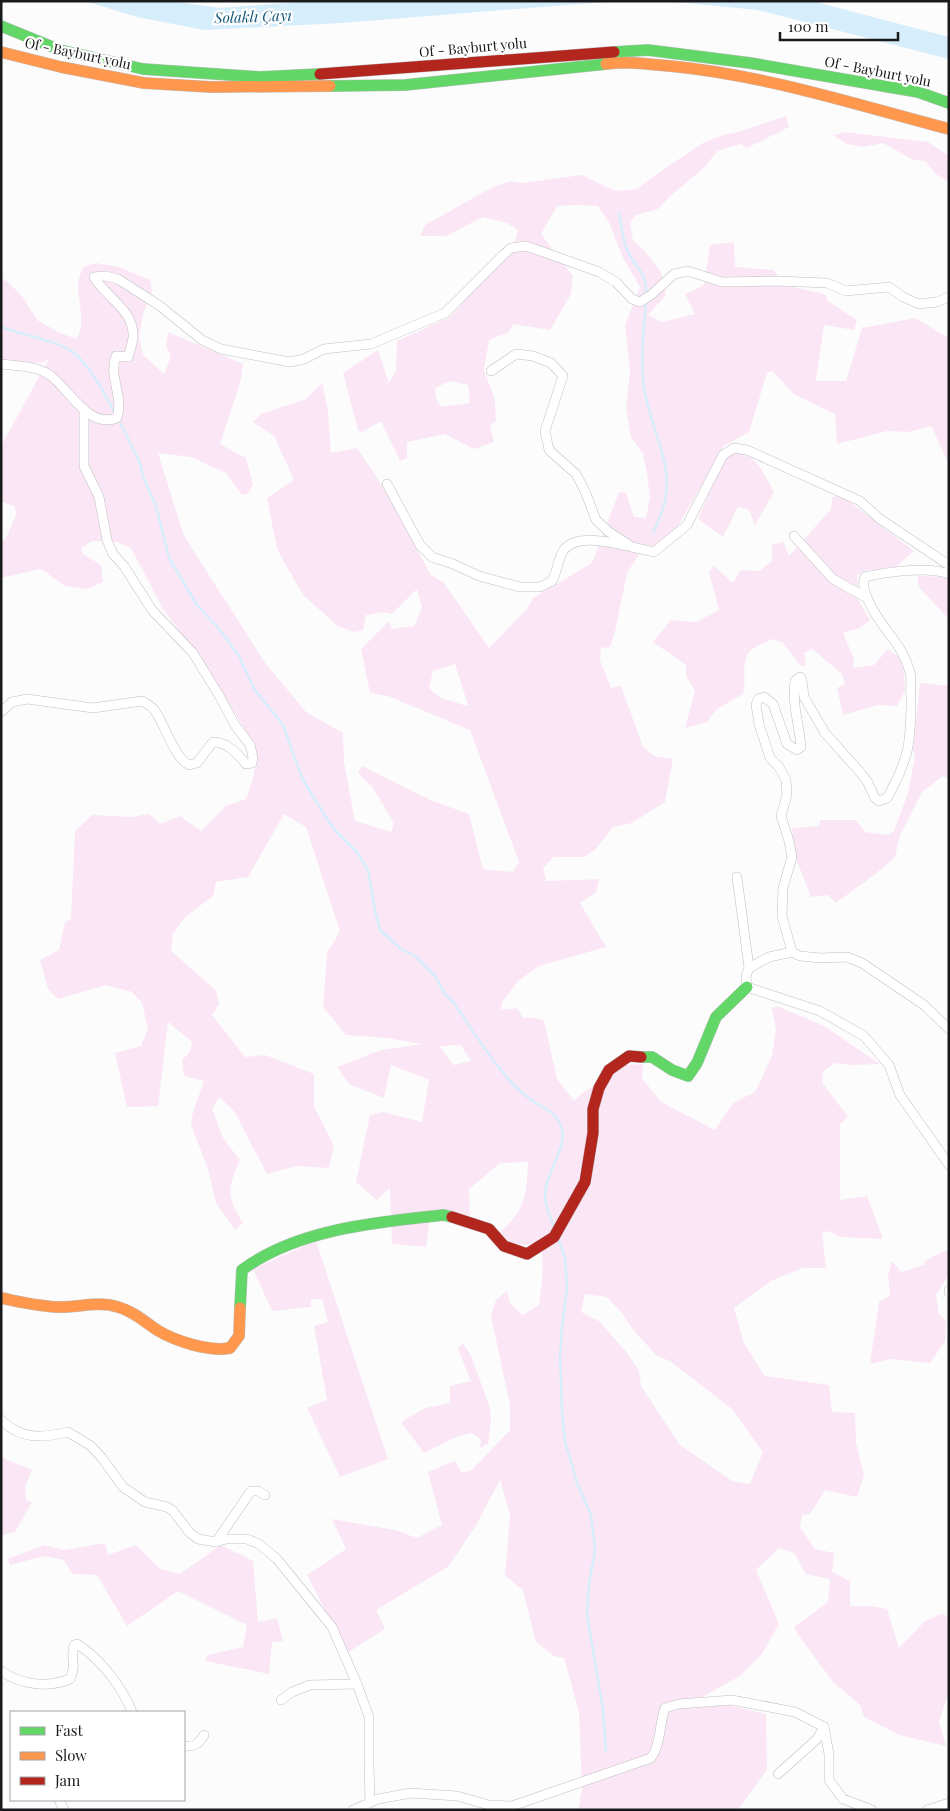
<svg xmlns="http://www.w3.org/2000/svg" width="950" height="1811" font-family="'Playfair Display',serif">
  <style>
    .green { fill: #fbe6f6; fill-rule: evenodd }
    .water { fill: #d6edfc }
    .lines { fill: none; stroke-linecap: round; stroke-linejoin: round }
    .stream { stroke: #d6edfc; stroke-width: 2.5 }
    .street-casing { stroke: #bfbfc1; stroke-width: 10 }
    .fast-casing { stroke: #bfbfc1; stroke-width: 12 }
    .slow-casing { stroke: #bfbfc1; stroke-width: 12 }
    .jam-casing { stroke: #bfbfc1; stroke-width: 12 }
    .street { stroke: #fff; stroke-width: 9 }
    .fast { stroke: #63d668; stroke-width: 11 }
    .slow { stroke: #ff974d; stroke-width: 11 }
    .jam { stroke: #b3261e; stroke-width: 11 }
    .labels { text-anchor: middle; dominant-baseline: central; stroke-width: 4.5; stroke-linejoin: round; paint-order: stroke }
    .street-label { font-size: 14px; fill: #1a1a1d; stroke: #fff }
    .water-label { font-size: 15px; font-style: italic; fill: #155a7d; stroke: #fff }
  </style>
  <rect width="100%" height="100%" fill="#fcfcfd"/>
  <g class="green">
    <path d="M786 116 789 127 747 148 740 144 717 151 706 166 670 196 658 209 636 215 630 223 633 241 643 249 661 272 666 295 648 315 662 322 695 314 685 294 704 285 710 245 734 242 735 267 773 270 788 286 825 294 828 301 857 320 854 330 824 325 816 381H846L862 328 915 318 949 338V464L931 426 908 432 887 431 837 444 835 414 794 394 772 371 767 373 749 432 724 446 677 528 657 546 645 545 627 573 615 632 610 647 601 648 600 660 611 688 621 686 643 747 654 756 673 759 665 802 632 823 613 827 595 850 584 857H554L543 868 546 881 599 879 596 892 580 903 606 947 539 966 518 981 502 1002 501 1010 517 1008 523 1018H536L544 1021 557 1079 574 1101 584 1092 627 1065 643 1064 642 1078 661 1102 715 1130 733 1103 755 1092 772 1056 776 1030 772 1008 777 1006 824 1026 880 1064 851 1065 835 1063 823 1071 822 1082 848 1117 840 1124V1200L867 1196 883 1239 841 1237 829 1231 822 1233 826 1268H802L771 1281 734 1308 744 1343 765 1376 829 1385 832 1412 855 1413 856 1443 864 1475 857 1497 825 1490 810 1514 802 1515 800 1527 815 1549 834 1553 832 1572 850 1581V1606H870L887 1609 899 1648 925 1621 943 1613 949 1619V1691L939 1722 946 1746 899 1735 864 1717 860 1705 833 1682 799 1636 794 1627 828 1602 830 1579 806 1574 794 1553 779 1548 756 1570 779 1624 762 1654 740 1676 704 1696 706 1707 728 1705 766 1714 767 1770 738 1810H578L582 1790 579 1712 564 1658 554 1656 536 1642 523 1590 505 1576 510 1515 500 1480 475 1527 449 1566 376 1610 385 1629 347 1653 307 1575 346 1549 332 1519 395 1530 417 1538 442 1525 428 1472 455 1461 462 1473 472 1470 510 1430V1405L491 1316 496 1300 507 1291 510 1304 523 1315 539 1305C542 1283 545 1263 540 1241 524 1248 511 1246 500 1232 525 1211 527 1193 528 1162L500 1163 469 1189 470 1216 441 1210 431 1212 426 1247 392 1244 390 1188 377 1200 356 1182 370 1115 383 1112 422 1122 429 1080 391 1065 384 1098 349 1084 337 1067 381 1050 422 1044 387 1038 346 1035 323 1007 327 953 340 931 306 827 284 814 248 877 216 882 213 896 185 917 173 934 171 951 216 990 219 1004 212 1015 245 1057 265 1055 314 1074V1107L334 1146 329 1168 297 1166 267 1174 234 1111 219 1097 212 1109 223 1138 240 1160C227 1190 226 1195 243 1223L235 1230 216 1203 208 1169 191 1125 193 1112 204 1081 184 1076 182 1060 190 1052 192 1042 168 1022 158 1106 127 1107 115 1053 141 1046 148 1029 142 1003 132 992 106 985 58 999 48 989 40 960 59 950 65 922 71 919 75 831 92 815 131 817 149 814 160 824 180 816 201 831 226 806 246 799C253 782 257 765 256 747L207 668 163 609 131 548 117 542 92 541 81 548 83 554 101 565 103 582 87 589 65 586 41 569 1 578V539L5 540 16 515 15 507 1 501V446L49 359 41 363 1 360V278L8 282 22 296 37 320 58 332 76 339C87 325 77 299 78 283 79 278 81 272 83 267L96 263 119 267 150 280 152 292 143 314 139 336 143 355 164 374 171 357 166 345 168 332 243 364 241 380 220 444 246 458 253 484 248 494 242 495 226 473 191 457 158 453 184 536 266 664 306 712 343 733 344 762 355 821 391 832 394 823 373 788 358 773 362 766 433 801 469 814 483 869 513 872 519 862 470 730 388 696 370 693 361 649 389 621 392 629 414 626 422 608 417 589 392 614 382 612 366 615 363 630 354 632 338 626 303 595 277 549 267 498 294 480 274 436 253 422 261 414 306 399 322 383 328 410 331 453 357 448 380 482 431 575 444 583 489 648 527 609 533 598 592 563 619 492 626 493 634 517 646 518 650 497 647 474 643 454 631 437 626 409 630 371 625 325 640 287 623 258 609 222 598 206 579 205 557 206 541 234 573 276 571 294 550 330 513 324 509 332 489 340 484 370 495 400 496 421 490 425 494 442 474 449 445 434 407 442V458L400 461 381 421 362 432 358 430 343 373 378 350 389 383 396 370 397 341 450 317 475 289 512 253 518 230 507 223 483 217 446 236H420L425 225 493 187 511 181 522 183 582 175 615 191 637 189 664 169 703 143 723 135 735 133ZM450 381 468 385 470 403 441 407 436 398 435 388ZM455 664 468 705 467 706 441 698 429 688 433 671ZM461 1045 471 1061 453 1065 440 1046ZM585 1294 607 1297 621 1312 635 1332 657 1356 670 1361 732 1409 763 1452 750 1484 732 1481 680 1445 641 1386 639 1371 628 1354 599 1321 581 1312Z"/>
    <path d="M845 132 928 142 949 156V182L936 174 925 161 913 160 883 143 864 147 847 144 833 135Z"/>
    <path d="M737 453C758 455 765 476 774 492L755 525 749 510 738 507 723 537 698 519 721 467 727 457Z"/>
    <path d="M842 496 914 551 897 566 886 570H868L857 575 859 601 870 620 860 628 843 633 854 659 853 668 874 665 888 649 899 657 904 671 905 691 897 706 877 705 843 715 837 688 845 684 842 674 812 649 804 653 806 665 802 667 782 642 771 639C765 643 755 646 750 651 740 662 747 681 743 694L717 709 707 722 685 728 695 691 686 676V665L653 642 671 620 696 622 719 610 709 572 714 566 733 583 741 570 760 571 772 561V545L783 542 789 556 831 509 832 497Z"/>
    <path d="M917 575 949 578V619L919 587Z"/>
    <path d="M920 683 949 686V778L943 776 922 792 900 835 895 857 874 875 836 903 828 895 811 897 795 856 792 828 819 826 820 820H856L865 832 888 835 894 831 908 793 915 757 913 749Z"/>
    <path d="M316 1241 388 1459 340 1477 307 1408 327 1400 314 1326 328 1322 322 1299H311V1307L272 1311 253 1269Z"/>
    <path d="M949 1249V1274L936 1295 939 1314 946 1321 945 1341 930 1363 891 1359 870 1364 879 1302 890 1296 888 1275 892 1261 901 1272 924 1265 925 1261Z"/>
    <path d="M463 1343 471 1356 490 1408 491 1421 488 1444 480 1448 481 1440 472 1433 456 1437 424 1453 401 1422 425 1408 450 1403V1386L471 1381 458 1349Z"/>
    <path d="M1 1457 32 1470 25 1487 26 1500 32 1502 15 1532 1 1535Z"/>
    <path d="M105 1543 108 1555 136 1545 160 1569 180 1574 221 1545 253 1561 258 1622 277 1618 283 1641 272 1642 269 1674 205 1661 207 1655 243 1647 247 1625 178 1591 127 1626 97 1575 72 1574 64 1560 44 1556 10 1565 8 1559 44 1545 64 1550Z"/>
  </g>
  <g class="water">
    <path d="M85 1H170L221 8 310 1H618L341 23 204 30 137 17Z"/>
    <path d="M665 1H812L949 37V59L758 10Z"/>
  </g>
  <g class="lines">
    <g class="stream">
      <path d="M619 214C622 225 622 238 627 249 635 271 647 268 646 296"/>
      <path d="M646 302C644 329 640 359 644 387 652 441 685 475 653 532"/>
      <path d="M1 327C20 334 59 341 74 353 91 367 103 391 113 410"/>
      <path d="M121 424 139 461 144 479 156 506 169 558 197 605 221 631 240 658 254 689 283 725 302 778 325 816 334 829 357 852 368 870 375 911 380 930 401 949 415 956 435 976 445 994 454 1003C476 1035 497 1072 527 1097 540 1108 558 1110 562 1130 567 1148 544 1175 545 1196 545 1205 550 1216 553 1225"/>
      <path d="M559 1241 565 1257 567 1287 562 1328 560 1356 562 1412 565 1442 572 1465 577 1483 591 1515 595 1550 589 1584 587 1615 603 1709 606 1751"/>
    </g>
    <defs>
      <g id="street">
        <path d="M1 364C17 366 37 366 50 375 70 390 88 429 117 418 124 396 108 376 116 356L128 357C130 351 132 344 133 338 135 310 106 298 94 277L105 276 118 279 160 306 202 340 221 349 290 362 304 359 324 349 371 344 445 313 502 256 511 248 526 246 549 254 599 272 616 282 632 299 640 302 651 295 674 274 688 271 722 282 778 281 827 283 846 291 889 287 903 297 919 304 937 302 949 297"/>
        <path d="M491 371 516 354 533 356 551 363 563 376 545 431 549 450 576 474 585 491 596 520 609 532 632 547 654 552 687 525 723 455 734 448 747 450 860 501 880 519 949 565"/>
        <path d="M387 484 420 545 432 557 453 564 479 576 520 587H540L552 581C557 572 558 560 563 551 575 533 610 542 627 546"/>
        <path d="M794 536 833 579 867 598"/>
        <path d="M949 574C927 566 887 572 865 577 857 594 887 631 897 644 902 652 907 662 910 672 912 680 910 690 911 699 911 743 909 759 887 798L879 801 875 798 867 781 859 771 825 733 804 697 802 680 800 677 795 681C792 704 799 724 801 747L797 750 787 744 773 704 764 697 758 699 756 705 759 724 770 758 779 767 786 780 787 795 781 816 789 841 792 857 783 888 782 916 792 952 800 956 820 958 847 957 862 963 924 1005 949 1029"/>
        <path d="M1 712 12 702 27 699 93 708 142 701C148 704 154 708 157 714 165 727 175 758 189 765L197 763 213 742C227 742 237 753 246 764L252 763 253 757 250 745 235 725 220 697 193 653 152 610 124 566 113 554 107 540 99 497 84 466V409"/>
        <path d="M737 877 749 968"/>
        <path d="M792 952 769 957 749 968 746 976 747 987 820 1011 864 1036 889 1065 900 1095 949 1165"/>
        <path d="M949 1290V1292"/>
        <path d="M1 1420C22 1440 42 1438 68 1432L91 1446 102 1458 123 1487 145 1502 167 1507 173 1511 190 1533 198 1539 216 1542 226 1539H247L259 1544 277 1559 332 1627 357 1684 369 1717V1765L370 1802"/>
        <path d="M216 1542 251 1491H258L265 1495"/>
        <path d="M1 1671C21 1685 48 1688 70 1679 77 1664 70 1659 74 1645L77 1644C100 1658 123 1688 132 1712"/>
        <path d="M281 1700 292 1692 310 1685 357 1684"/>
        <path d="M184 1746C194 1747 199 1744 204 1735"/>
        <path d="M778 1774 817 1739 824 1727"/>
        <path d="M59 1800 64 1810"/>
        <path d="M353 1810 378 1799 411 1793 457 1796 489 1805 512 1806 651 1758C661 1744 659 1725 665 1708L679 1704 732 1700 795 1712 824 1727 829 1754V1780L843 1799 872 1810"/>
        <path d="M927 1810 949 1803"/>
      </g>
      <g id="fast">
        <path d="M1 26 60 50 143 69 260 77 320 74"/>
        <path d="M614 52 648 50 750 63 918 92 949 103"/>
        <path d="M330 86 405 85 606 64"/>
        <path d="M641 1057H652L672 1070 688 1076 697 1063 716 1017 747 987"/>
        <path d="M240 1308 242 1270C297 1229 377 1222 444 1215L452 1217"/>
      </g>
      <g id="slow">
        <path d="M1 52 61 67 144 83 211 87 330 86"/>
        <path d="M606 64C627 61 649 64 670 66 765 75 857 105 949 129"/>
        <path d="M1 1298C21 1302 41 1307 61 1307 80 1307 99 1301 118 1307 133 1311 145 1322 157 1330 175 1341 209 1352 230 1348L239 1336 240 1308"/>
      </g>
      <g id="jam">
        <path d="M320 74 614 52"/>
        <path d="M452 1217 489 1229 504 1246 527 1254 554 1237 585 1182 593 1133V1109L599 1088 609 1070 629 1056 641 1057"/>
      </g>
    </defs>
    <use href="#street" class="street-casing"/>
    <use href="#fast" class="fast-casing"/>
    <use href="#slow" class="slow-casing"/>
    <use href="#jam" class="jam-casing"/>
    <use href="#street" class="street"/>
    <use href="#fast" class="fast"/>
    <use href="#slow" class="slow"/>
    <use href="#jam" class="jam"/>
  </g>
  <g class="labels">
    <g class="street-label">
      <text transform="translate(473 47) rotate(-5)">Of - Bayburt yolu</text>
      <text transform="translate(78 53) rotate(12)">Of - Bayburt yolu</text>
      <text transform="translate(878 71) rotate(11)">Of - Bayburt yolu</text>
    </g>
    <g class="water-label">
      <text transform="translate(253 16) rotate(-2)">Solaklı Çayı</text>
    </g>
  </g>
  <rect width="950" height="1811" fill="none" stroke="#1a1a1d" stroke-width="5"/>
  <rect x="10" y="1711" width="175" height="90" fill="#ffffff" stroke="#a3a3a5"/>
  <rect x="20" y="1727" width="25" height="8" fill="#63d668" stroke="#a3a3a5"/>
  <text x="55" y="1736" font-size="15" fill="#1a1a1d">Fast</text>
  <rect x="20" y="1752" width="25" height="8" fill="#ff974d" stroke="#a3a3a5"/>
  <text x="55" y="1761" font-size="15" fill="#1a1a1d">Slow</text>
  <rect x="20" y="1777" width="25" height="8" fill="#b3261e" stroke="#a3a3a5"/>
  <text x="55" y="1786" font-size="15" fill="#1a1a1d">Jam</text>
  <path d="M780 32v8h118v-8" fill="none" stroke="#1a1a1d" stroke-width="2.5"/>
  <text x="788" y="32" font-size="15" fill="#1a1a1d" stroke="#ffffff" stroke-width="4" paint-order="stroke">100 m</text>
</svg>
